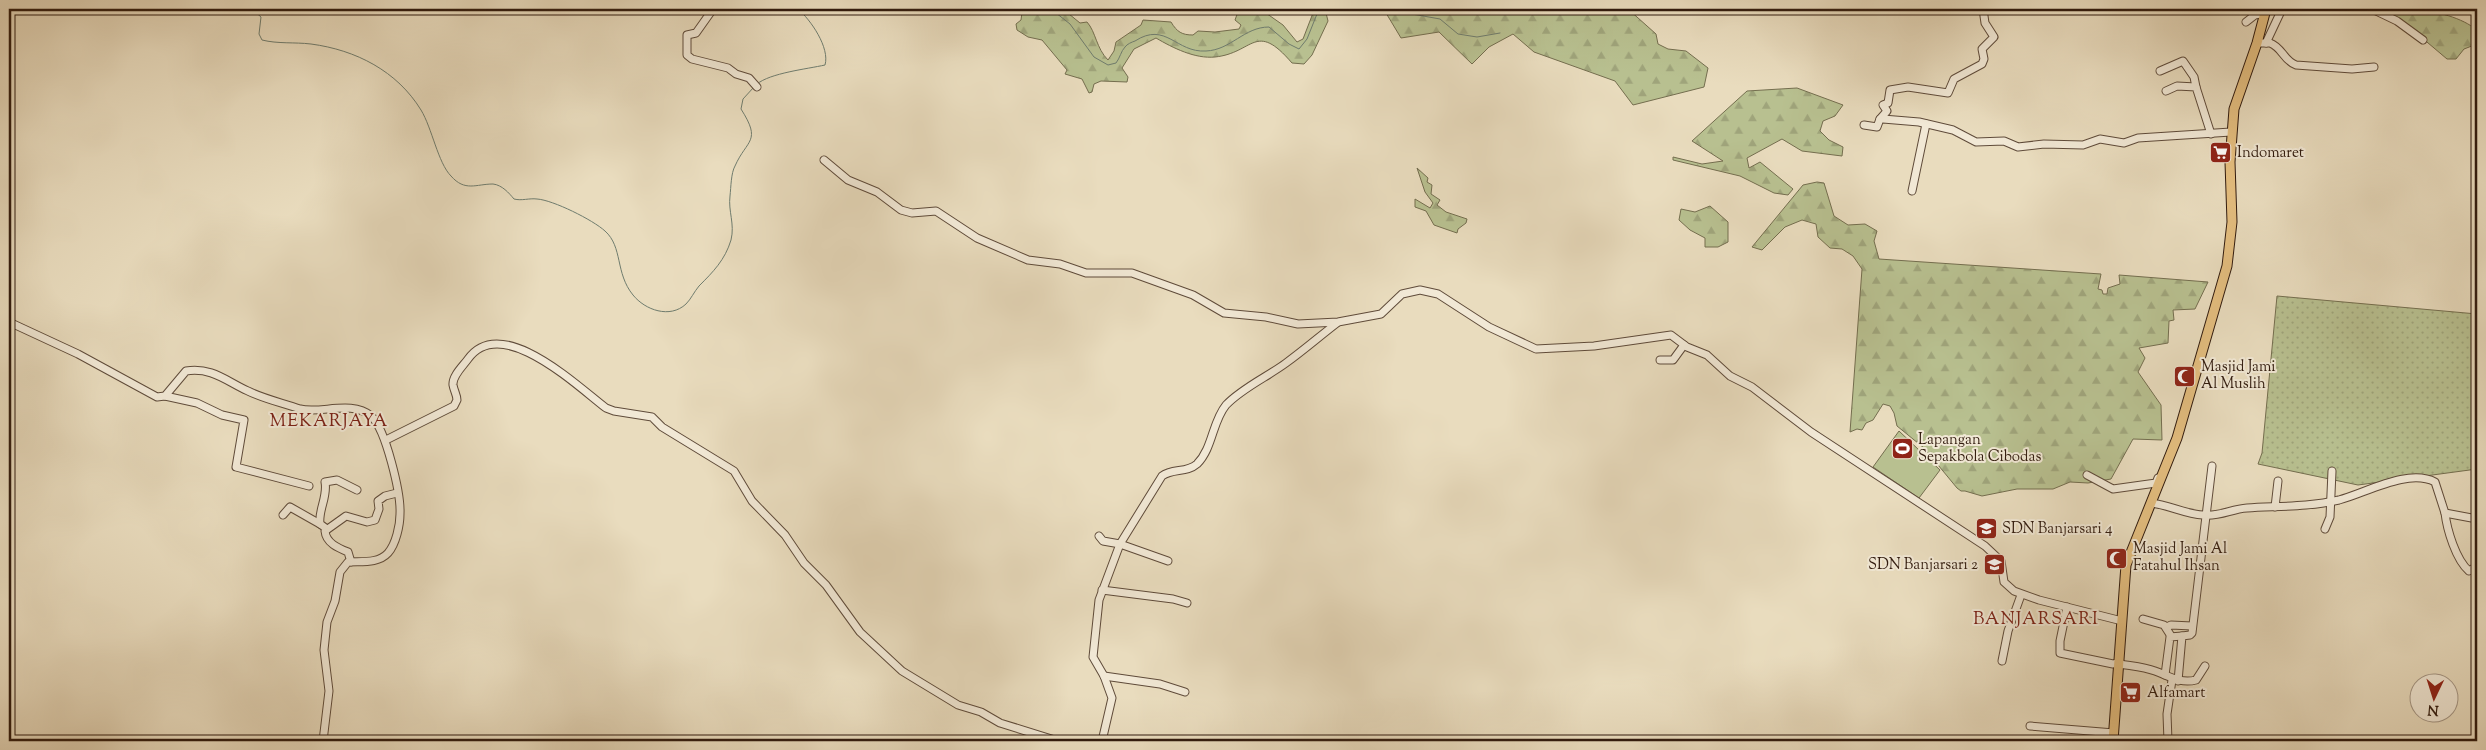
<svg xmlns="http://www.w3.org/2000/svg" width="2486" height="750" font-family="'Sorts Mill Goudy',serif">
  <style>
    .grass { fill: url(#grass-dots); stroke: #746e4f }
    .forest { fill: url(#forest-firs); stroke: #746e4f }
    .garden { fill: #b8c090; stroke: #746e4f }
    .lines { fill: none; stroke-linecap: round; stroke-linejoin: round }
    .stream { stroke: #6f7c6e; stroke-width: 1 }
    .minor-casing { stroke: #5f4b3a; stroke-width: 9 }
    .major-casing { stroke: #311b0e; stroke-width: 11 }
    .minor { stroke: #f1e8d5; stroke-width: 7 }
    .major { stroke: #e4be7f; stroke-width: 9 }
    .labels { text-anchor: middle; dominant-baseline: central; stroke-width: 4; stroke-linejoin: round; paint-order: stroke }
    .poi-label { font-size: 15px; fill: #311b0e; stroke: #f1e8d5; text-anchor: start }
    .quarter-label { font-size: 18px; letter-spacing: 1px; fill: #7a1f14; stroke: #f1e8d5 }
  </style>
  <defs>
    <pattern id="grass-dots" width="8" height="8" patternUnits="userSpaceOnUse" patternTransform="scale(1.25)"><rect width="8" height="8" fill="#b8c090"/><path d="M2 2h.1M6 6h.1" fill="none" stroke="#9fa47b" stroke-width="1.8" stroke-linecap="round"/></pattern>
    <pattern id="forest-firs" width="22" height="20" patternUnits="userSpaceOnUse" patternTransform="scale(1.25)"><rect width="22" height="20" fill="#b8c090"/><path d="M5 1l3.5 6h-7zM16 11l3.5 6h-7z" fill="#9fa47b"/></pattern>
  </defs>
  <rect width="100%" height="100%" fill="#e9dcbe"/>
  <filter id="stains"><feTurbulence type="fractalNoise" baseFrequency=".004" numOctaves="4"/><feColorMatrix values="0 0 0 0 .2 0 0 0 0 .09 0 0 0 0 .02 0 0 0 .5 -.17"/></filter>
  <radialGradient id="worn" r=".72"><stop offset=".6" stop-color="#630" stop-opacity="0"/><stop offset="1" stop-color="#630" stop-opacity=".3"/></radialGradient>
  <path class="grass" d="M2277 296 2477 314V469L2358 485 2258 464 2262 453Z"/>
  <g class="forest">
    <path d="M1030 9H1063L1080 23 1087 22C1096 32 1096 48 1108 60L1114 51 1116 42 1141 25 1143 20 1171 22C1177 32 1182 35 1193 35L1198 31 1215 32 1239 29 1241 25 1235 20 1239 9 1263 11 1283 25 1297 42 1303 39 1313 13 1306 9H1325L1328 21 1312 55 1304 64 1292 63C1255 20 1254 53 1215 57 1195 59 1173 48 1156 38L1134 49 1122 68 1128 77 1127 82 1101 81 1094 84 1092 92 1089 93 1082 79 1065 74 1067 70 1042 40 1028 37 1017 30 1016 24 1021 20 1022 12H1027Z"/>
    <path d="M1381 9H1628L1656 34 1658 44 1668 49 1686 51 1708 68 1704 87 1633 105 1615 81 1534 52 1513 34 1489 47 1472 64 1439 32 1401 38 1386 13Z"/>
    <path d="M2375 9H2416L2419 13C2432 8 2466 20 2475 29L2477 44 2464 49 2456 59H2447L2408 26Z"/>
    <path d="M1797 88 1843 105 1835 116 1823 121 1820 131 1829 140 1843 147 1842 156 1802 151 1782 139 1747 158 1749 168 1760 162 1793 189 1788 195 1774 193 1740 176 1673 160V157L1702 164 1723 161 1692 141 1747 91Z"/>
    <path d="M1417 168 1428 178 1427 182 1432 185 1431 194 1440 200 1437 205 1446 212 1467 219 1466 223 1458 229 1457 233 1434 225 1426 211 1415 207V199L1430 208 1433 203 1425 192Z"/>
    <path d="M1817 182 1824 183 1834 216 1848 225 1865 224 1877 231 1874 241 1879 259 2101 274 2098 289 2102 290 2103 294H2107L2108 288 2120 284 2119 275 2208 282 2195 309 2173 310 2174 320 2169 321 2168 343 2139 348 2145 358 2138 372 2161 405 2162 440 2133 439 2111 479 2088 483 2070 482 2053 489H2017L1982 496 1965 491H1961L1957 488 1924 448 1897 426 1894 413 1890 406 1883 404 1873 420 1866 423 1862 430 1857 429 1850 432 1862 269 1853 256 1842 249 1830 248 1818 237 1816 224 1802 220 1785 227 1762 250 1752 247 1803 185Z"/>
    <path d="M1710 206 1728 222V242L1718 247H1705V238L1690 230 1679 220 1681 209 1695 212Z"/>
  </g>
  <path class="garden" d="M1899 431 1940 470 1919 498 1873 467Z"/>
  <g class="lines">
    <g class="stream">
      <path d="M252 9 261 17 259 34 262 40C278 44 294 42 311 44 356 50 397 71 421 110 432 128 438 163 451 176 465 192 476 184 493 184 502 185 509 193 514 199 522 201 529 198 537 199 553 200 593 220 605 231 623 247 615 273 633 295 645 310 670 319 686 304 691 299 694 292 699 286 713 272 725 260 731 240 735 224 728 211 730 196 731 187 731 173 735 166 747 139 762 142 741 109L743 99 754 87"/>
      <path d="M1051 9 1070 24 1094 57 1108 65 1116 63C1120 58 1121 51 1125 47 1127 44 1132 42 1135 41 1166 21 1176 53 1206 51 1231 50 1244 27 1269 27L1289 44 1299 49 1307 39 1319 9"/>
      <path d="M1403 9 1412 14 1440 19 1458 34 1477 37 1500 33"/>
      <path d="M757 84C770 73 807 69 825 65 830 48 811 20 798 9"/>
    </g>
    <defs>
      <g id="minor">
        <path d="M713 9 696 33 687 35V55L692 59 728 68 736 74 749 78 757 87"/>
        <path d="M2372 9 2397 21 2423 40"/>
        <path d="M2246 22 2255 15 2265 13"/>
        <path d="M2257 43C2261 43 2266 43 2270 43 2282 47 2284 61 2296 65L2352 69 2374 67"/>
        <path d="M2266 43 2282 9"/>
        <path d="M2160 71 2183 61 2194 77 2196 87"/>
        <path d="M2166 91 2177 86 2196 87 2211 134"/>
        <path d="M1880 119 1887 111 1883 105 1888 103 1890 90 1908 87 1948 93 1954 79 1982 64 1984 59 1982 49 1994 37 1985 23 1983 9"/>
        <path d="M1864 125 1877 127 1880 119H1883L1919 122 1953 130 1976 142 2004 141 2018 147 2044 144 2083 145 2100 139 2124 143 2138 138 2231 132"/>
        <path d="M824 160 848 180 877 192 901 210 912 213 936 211 977 238 1028 260 1060 264 1086 273H1132L1193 295 1224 313 1266 317 1298 324 1338 322 1381 314 1402 294 1420 290 1438 294 1489 327 1536 349 1594 346 1671 335 1687 347 1707 355 1730 376 1752 387 1811 432 1985 546 2001 561 2004 582 2014 591 2039 600 2122 621"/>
        <path d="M1912 191 1926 124"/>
        <path d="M9 322 78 354 157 397 165 396 186 371C212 367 226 381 248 391 264 399 283 403 300 409 321 414 352 400 371 416 386 429 401 494 400 514 400 525 396 544 388 553 378 564 361 561 348 562L340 572 335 601 327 622 324 650 329 691 323 741"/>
        <path d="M1660 360H1673L1684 345"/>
        <path d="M165 396 197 403 222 415 244 420 236 467 309 486"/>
        <path d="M386 440 454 406 457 400C457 395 454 391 453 385 452 376 463 366 468 359 501 313 576 385 606 408L614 411 652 417 662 427 734 471 752 501 785 535 804 563 826 585 860 632 902 671 958 705 981 712 1000 723 1058 741"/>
        <path d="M2087 475 2113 489 2156 483 2158 478"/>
        <path d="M2151 503C2169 505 2185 514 2203 515 2220 517 2231 509 2247 508 2278 506 2309 507 2339 500 2366 493 2408 468 2435 482L2445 513 2477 519"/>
        <path d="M2275 507 2278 481"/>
        <path d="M2445 513C2447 530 2456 560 2469 571L2477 566"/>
        <path d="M283 515 290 507 320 524"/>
        <path d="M327 529 320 524C318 510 328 497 325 482L337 480 357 490"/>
        <path d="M2325 529 2330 517 2332 471"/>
        <path d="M1099 536 1103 541 1120 544 1168 561"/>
        <path d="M351 562 348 552C338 548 326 543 325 531L346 516 367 522 375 520 379 509 378 501 385 496 397 493"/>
        <path d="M1102 590 1173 599 1187 603"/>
        <path d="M2067 607 2060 641V653L2113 664 2120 662"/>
        <path d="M2143 619 2164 625 2171 636"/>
        <path d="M2167 627 2171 625 2192 626"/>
        <path d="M2002 661 2008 631 2021 595"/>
        <path d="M2120 664C2131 666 2144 667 2155 671 2169 676 2180 684 2196 680L2205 666"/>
        <path d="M2165 675 2170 637 2182 636"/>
        <path d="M1104 676 1160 684 1185 692"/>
        <path d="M2178 681 2182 636 2190 635 2192 633 2212 466"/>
        <path d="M2030 726 2114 733"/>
        <path d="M1102 741 1112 698 1104 676 1093 657 1099 600 1120 544 1162 476C1172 468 1187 473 1197 464 1213 448 1212 422 1226 405 1242 388 1267 377 1286 363 1304 350 1320 336 1337 323"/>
        <path d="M2168 741 2167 714 2172 680"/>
      </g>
      <path id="major" d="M2113 741 2126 565 2177 438 2227 266 2232 222 2230 162 2234 109 2257 43 2266 9"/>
    </defs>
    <use href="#minor" class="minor-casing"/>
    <use href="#major" class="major-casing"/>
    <use href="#minor" class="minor"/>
    <use href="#major" class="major"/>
  </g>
  <defs>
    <symbol id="supermarket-square" viewBox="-11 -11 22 22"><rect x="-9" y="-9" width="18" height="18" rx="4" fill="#8f2418" stroke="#f1e8d5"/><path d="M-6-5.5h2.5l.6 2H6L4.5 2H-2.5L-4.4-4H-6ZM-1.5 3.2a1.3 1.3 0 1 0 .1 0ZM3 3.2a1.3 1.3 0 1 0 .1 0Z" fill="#fff"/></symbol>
    <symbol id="mosque-square" viewBox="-11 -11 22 22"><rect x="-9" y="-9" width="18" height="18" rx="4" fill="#8f2418" stroke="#f1e8d5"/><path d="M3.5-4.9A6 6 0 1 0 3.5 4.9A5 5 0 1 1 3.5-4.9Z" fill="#fff"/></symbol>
    <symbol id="stadium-square" viewBox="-11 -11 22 22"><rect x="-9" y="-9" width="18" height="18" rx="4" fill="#8f2418" stroke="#f1e8d5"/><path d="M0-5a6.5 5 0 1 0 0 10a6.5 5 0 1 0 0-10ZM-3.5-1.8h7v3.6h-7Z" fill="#fff"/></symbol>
    <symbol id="school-square" viewBox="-11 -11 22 22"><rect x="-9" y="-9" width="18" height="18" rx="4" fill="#8f2418" stroke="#f1e8d5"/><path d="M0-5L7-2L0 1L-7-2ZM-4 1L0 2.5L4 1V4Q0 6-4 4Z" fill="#fff"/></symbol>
  </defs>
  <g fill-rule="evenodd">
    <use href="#supermarket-square" x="2208" y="140" width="25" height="25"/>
    <use href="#mosque-square" x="2172" y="364" width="25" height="25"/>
    <use href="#stadium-square" x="1890" y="436" width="25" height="25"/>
    <use href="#school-square" x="1974" y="516" width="25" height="25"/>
    <use href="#mosque-square" x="2104" y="546" width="25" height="25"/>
    <use href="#school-square" x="1982" y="552" width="25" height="25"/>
    <use href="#supermarket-square" x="2118" y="680" width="25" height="25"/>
  </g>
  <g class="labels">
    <g class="poi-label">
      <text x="2237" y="153">Indomaret</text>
      <text x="2201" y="367">Masjid Jami<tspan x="2201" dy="17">Al Muslih</tspan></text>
      <text x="1918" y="440">Lapangan<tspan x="1918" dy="17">Sepakbola Cibodas</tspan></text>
      <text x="2002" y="529">SDN Banjarsari 4</text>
      <text x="2133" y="549">Masjid Jami Al<tspan x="2133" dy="17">Fatahul Ihsan</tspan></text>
      <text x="1978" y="565" text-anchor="end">SDN Banjarsari 2</text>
      <text x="2147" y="693">Alfamart</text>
    </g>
    <g class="quarter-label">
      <text x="329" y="422">MEKARJAYA</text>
      <text x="2036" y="620">BANJARSARI</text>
    </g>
  </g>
  <rect width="2486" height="750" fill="none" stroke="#e9dcbe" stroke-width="30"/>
  <rect x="10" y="10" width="2466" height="730" fill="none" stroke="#311b0e" stroke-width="2.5"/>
  <rect x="15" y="15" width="2456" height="720" fill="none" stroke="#311b0e"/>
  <g transform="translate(2434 698) rotate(184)"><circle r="24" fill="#f1e8d5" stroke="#a49685"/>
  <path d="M0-4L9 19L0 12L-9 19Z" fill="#8f2418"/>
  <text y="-8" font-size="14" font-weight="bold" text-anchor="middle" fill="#311b0e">N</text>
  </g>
  <rect width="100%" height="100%" filter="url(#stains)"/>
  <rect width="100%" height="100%" fill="url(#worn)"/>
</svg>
